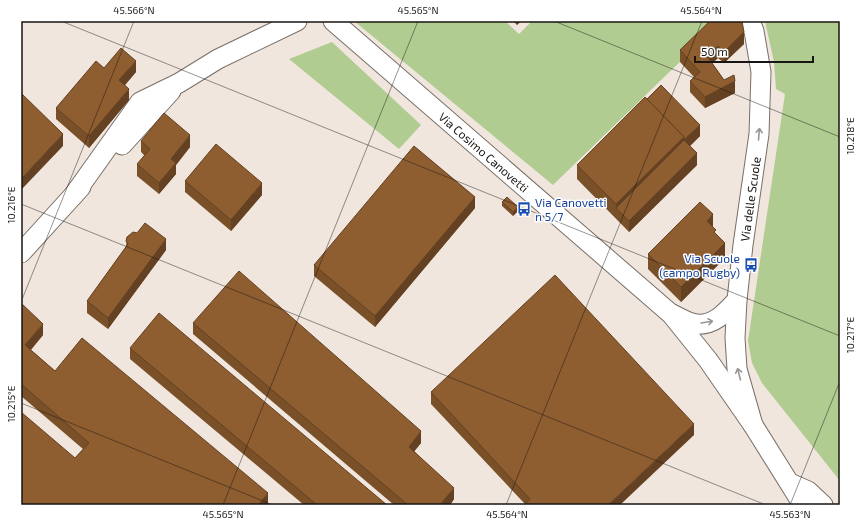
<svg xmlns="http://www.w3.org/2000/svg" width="861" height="526" font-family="'Exo 2',sans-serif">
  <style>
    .green { fill: #b1cc91 }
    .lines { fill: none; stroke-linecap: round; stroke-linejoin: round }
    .minor-casing { stroke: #786f68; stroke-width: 21 }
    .minor { stroke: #fff; stroke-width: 19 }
    .wall { fill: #7a5029 }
    .shaded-wall { fill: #634122 }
    .building { fill: #8e5d30; stroke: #634122 }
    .oneway { stroke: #979694 }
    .ticks { fill: none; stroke: #181512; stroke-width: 1; stroke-opacity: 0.45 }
    .labels { text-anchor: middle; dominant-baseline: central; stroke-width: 3; stroke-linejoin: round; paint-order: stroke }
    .street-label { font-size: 12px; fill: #181512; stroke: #fff }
    .transit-label { font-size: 12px; fill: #164399; stroke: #fff; text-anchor: start }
    .neatline { fill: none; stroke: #181512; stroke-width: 1.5 }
    .ticks-label { font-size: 10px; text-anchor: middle; fill: #181512 }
  </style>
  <rect width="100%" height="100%" fill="#f0e6de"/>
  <g class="green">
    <path d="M354 21H505L519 34 532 21H722L553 185Z"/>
    <path d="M765 21H840V481L762 383 752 363 748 341 785 94 776 89 774 62Z"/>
    <path d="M332 42 421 125 399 149 289 59Z"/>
  </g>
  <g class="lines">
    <defs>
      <g id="minor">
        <path d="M333 21 671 314 708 360 753 425"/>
        <path d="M750 21 754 31 761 72 759 134 743 245 737 300 735 338 737 369 753 425 803 505"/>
        <path d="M122 145 171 91"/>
        <path d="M73 196 140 102 179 83 218 59 297 21"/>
        <path d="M21 253 81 187"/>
        <path d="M672 314C679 317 688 323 696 324 714 326 726 312 737 300"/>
        <path d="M790 483 808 491 823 505"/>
      </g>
    </defs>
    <use href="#minor" class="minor-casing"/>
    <use href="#minor" class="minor"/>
  </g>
  <g class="wall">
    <path d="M513 21H521L517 25Z"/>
    <path d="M744 44 724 63 718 58 712 63 724 80 735 93 705 108 690 92V81L694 77 680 62V50Z"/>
    <path d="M104 68 136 72 125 85 129 100 89 148 56 119V108Z"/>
    <path d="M647 99 700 136 690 146 697 165 629 232 577 179V165Z"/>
    <path d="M141 141 190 147 176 165V174L159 194 137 176V164L145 156 141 152Z"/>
    <path d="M185 181 262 195 231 231 185 192Z"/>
    <path d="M502 202 518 211 513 216 502 206Z"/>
    <path d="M475 208 375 327 314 276V265Z"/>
    <path d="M713 227 725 258 681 302 648 269V254Z"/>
    <path d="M127 237 166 250 108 329 87 313V301L126 247Z"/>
    <path d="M21 303 43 335 31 350 55 371 268 505H21L75 458 83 449 21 396Z"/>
    <path d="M193 323 421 443 414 451 454 499 450 505H394L193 334Z"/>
    <path d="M130 348 387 505H304L130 359Z"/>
    <path d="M431 392 694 435 525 504 431 404Z"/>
  </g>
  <g class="shaded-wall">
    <path d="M517 21H521L517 25Z"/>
    <path d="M744 32V44L724 63V52Z"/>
    <path d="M718 46V58L707 68V56Z"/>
    <path d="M136 61V72L119 92V80Z"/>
    <path d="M735 81V93L705 108V97Z"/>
    <path d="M129 89V100L89 148V136Z"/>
    <path d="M700 125V136L621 213 616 208V204L684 137Z"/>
    <path d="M63 134V146L21 190V179Z"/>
    <path d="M190 135V147L176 165V174L159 194V183L171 159Z"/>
    <path d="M697 153V165L629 232V221Z"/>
    <path d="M262 183V195L231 231V220Z"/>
    <path d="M475 197V208L375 327V316Z"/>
    <path d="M518 207V211L513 216V212Z"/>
    <path d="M713 214V229L707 221Z"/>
    <path d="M166 239V250L108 329V318Z"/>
    <path d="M725 243V258L681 302V287Z"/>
    <path d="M43 324V335L25 356V345Z"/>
    <path d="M694 424V435L620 505H608Z"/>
    <path d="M421 431V443L409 458V447Z"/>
    <path d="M454 488V499L450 505H440Z"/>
    <path d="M268 493V505H258Z"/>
  </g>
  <g class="building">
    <path d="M710 21H742L744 32 724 52 718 46 707 56 724 80 734 75 735 81 705 97 690 81 700 72 680 50Z"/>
    <path d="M121 48 136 61 119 80 129 89 89 136 56 108 96 61 104 68Z"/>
    <path d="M661 85 700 125 684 140V137L647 99Z"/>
    <path d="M21 93 63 134 21 179Z"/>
    <path d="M645 97 684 137 616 204 577 165Z"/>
    <path d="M164 113 190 135 171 159 176 163 159 183 137 164 150 149 141 141Z"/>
    <path d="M684 140 697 153 629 221 616 208Z"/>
    <path d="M216 144 262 183 231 220 185 181Z"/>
    <path d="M414 146 475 197 375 316 314 265Z"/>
    <path d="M507 197 518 207 513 212 502 202Z"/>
    <path d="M700 202 713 214 707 221 716 230 714 232 725 243 681 287 648 254Z"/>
    <path d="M145 223 166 239 108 318 87 301 128 244 126 241 127 237 133 232 137 233Z"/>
    <path d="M239 271 421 431 409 447 454 488 440 505H408L193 323Z"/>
    <path d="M555 275 694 424 608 505H524L530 499 431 392Z"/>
    <path d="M21 303 43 324 25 345 55 371 82 338 268 493 258 505H21V412L75 458 89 443 21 384Z"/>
    <path d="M159 313 387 505H317L130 348Z"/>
  </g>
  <defs><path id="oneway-shaft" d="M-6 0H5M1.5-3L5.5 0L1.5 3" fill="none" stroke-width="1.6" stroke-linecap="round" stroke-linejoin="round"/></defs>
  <g class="oneway">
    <use href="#oneway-shaft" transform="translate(759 134) rotate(-85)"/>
    <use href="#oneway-shaft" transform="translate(707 322) rotate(-9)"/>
    <use href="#oneway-shaft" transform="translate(739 374) rotate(-104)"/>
  </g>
  <path class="ticks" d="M61 21 840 336M554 21 840 137M21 204 766 505M21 302 134 21M21 403 273 505M223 505 418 21M506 505 702 21M790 505 840 381"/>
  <defs>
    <symbol id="bus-bare" viewBox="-9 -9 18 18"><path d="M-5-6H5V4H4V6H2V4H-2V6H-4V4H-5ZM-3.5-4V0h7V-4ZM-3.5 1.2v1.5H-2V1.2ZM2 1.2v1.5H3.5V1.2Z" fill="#1a4fb4" stroke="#fff" stroke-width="2.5" paint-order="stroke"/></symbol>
  </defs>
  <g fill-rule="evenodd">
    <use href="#bus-bare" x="514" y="199" width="20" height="20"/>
    <use href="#bus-bare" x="741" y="255" width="20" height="20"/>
  </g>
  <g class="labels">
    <g class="street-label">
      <text transform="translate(484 152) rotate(41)">Via Cosimo Canovetti</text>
      <text transform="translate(750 199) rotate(-82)">Via delle Scuole</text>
    </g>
    <g class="transit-label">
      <text x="535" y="202">Via Canovetti<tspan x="535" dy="14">n 5/7</tspan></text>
      <text x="740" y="258" text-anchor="end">Via Scuole<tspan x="740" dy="14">(campo Rugby)</tspan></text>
    </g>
  </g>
  <rect width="861" height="526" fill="none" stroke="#ffffff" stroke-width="44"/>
  <path d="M695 56v6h118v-6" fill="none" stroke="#181512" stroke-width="2"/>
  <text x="701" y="56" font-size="12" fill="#181512" stroke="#ffffff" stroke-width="3" paint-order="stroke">50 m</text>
  <rect x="22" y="22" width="817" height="482" class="neatline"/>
  <g class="ticks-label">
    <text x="134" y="14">45.566°N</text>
    <text x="418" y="14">45.565°N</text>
    <text x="701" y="14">45.564°N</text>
    <text transform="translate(850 136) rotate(-90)" y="4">10.218°E</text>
    <text transform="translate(11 205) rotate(-90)" y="4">10.216°E</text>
    <text transform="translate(850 335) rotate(-90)" y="4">10.217°E</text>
    <text transform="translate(11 404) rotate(-90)" y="4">10.215°E</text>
    <text x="223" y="518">45.565°N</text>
    <text x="507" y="518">45.564°N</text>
    <text x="790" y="518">45.563°N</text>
  </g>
</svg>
